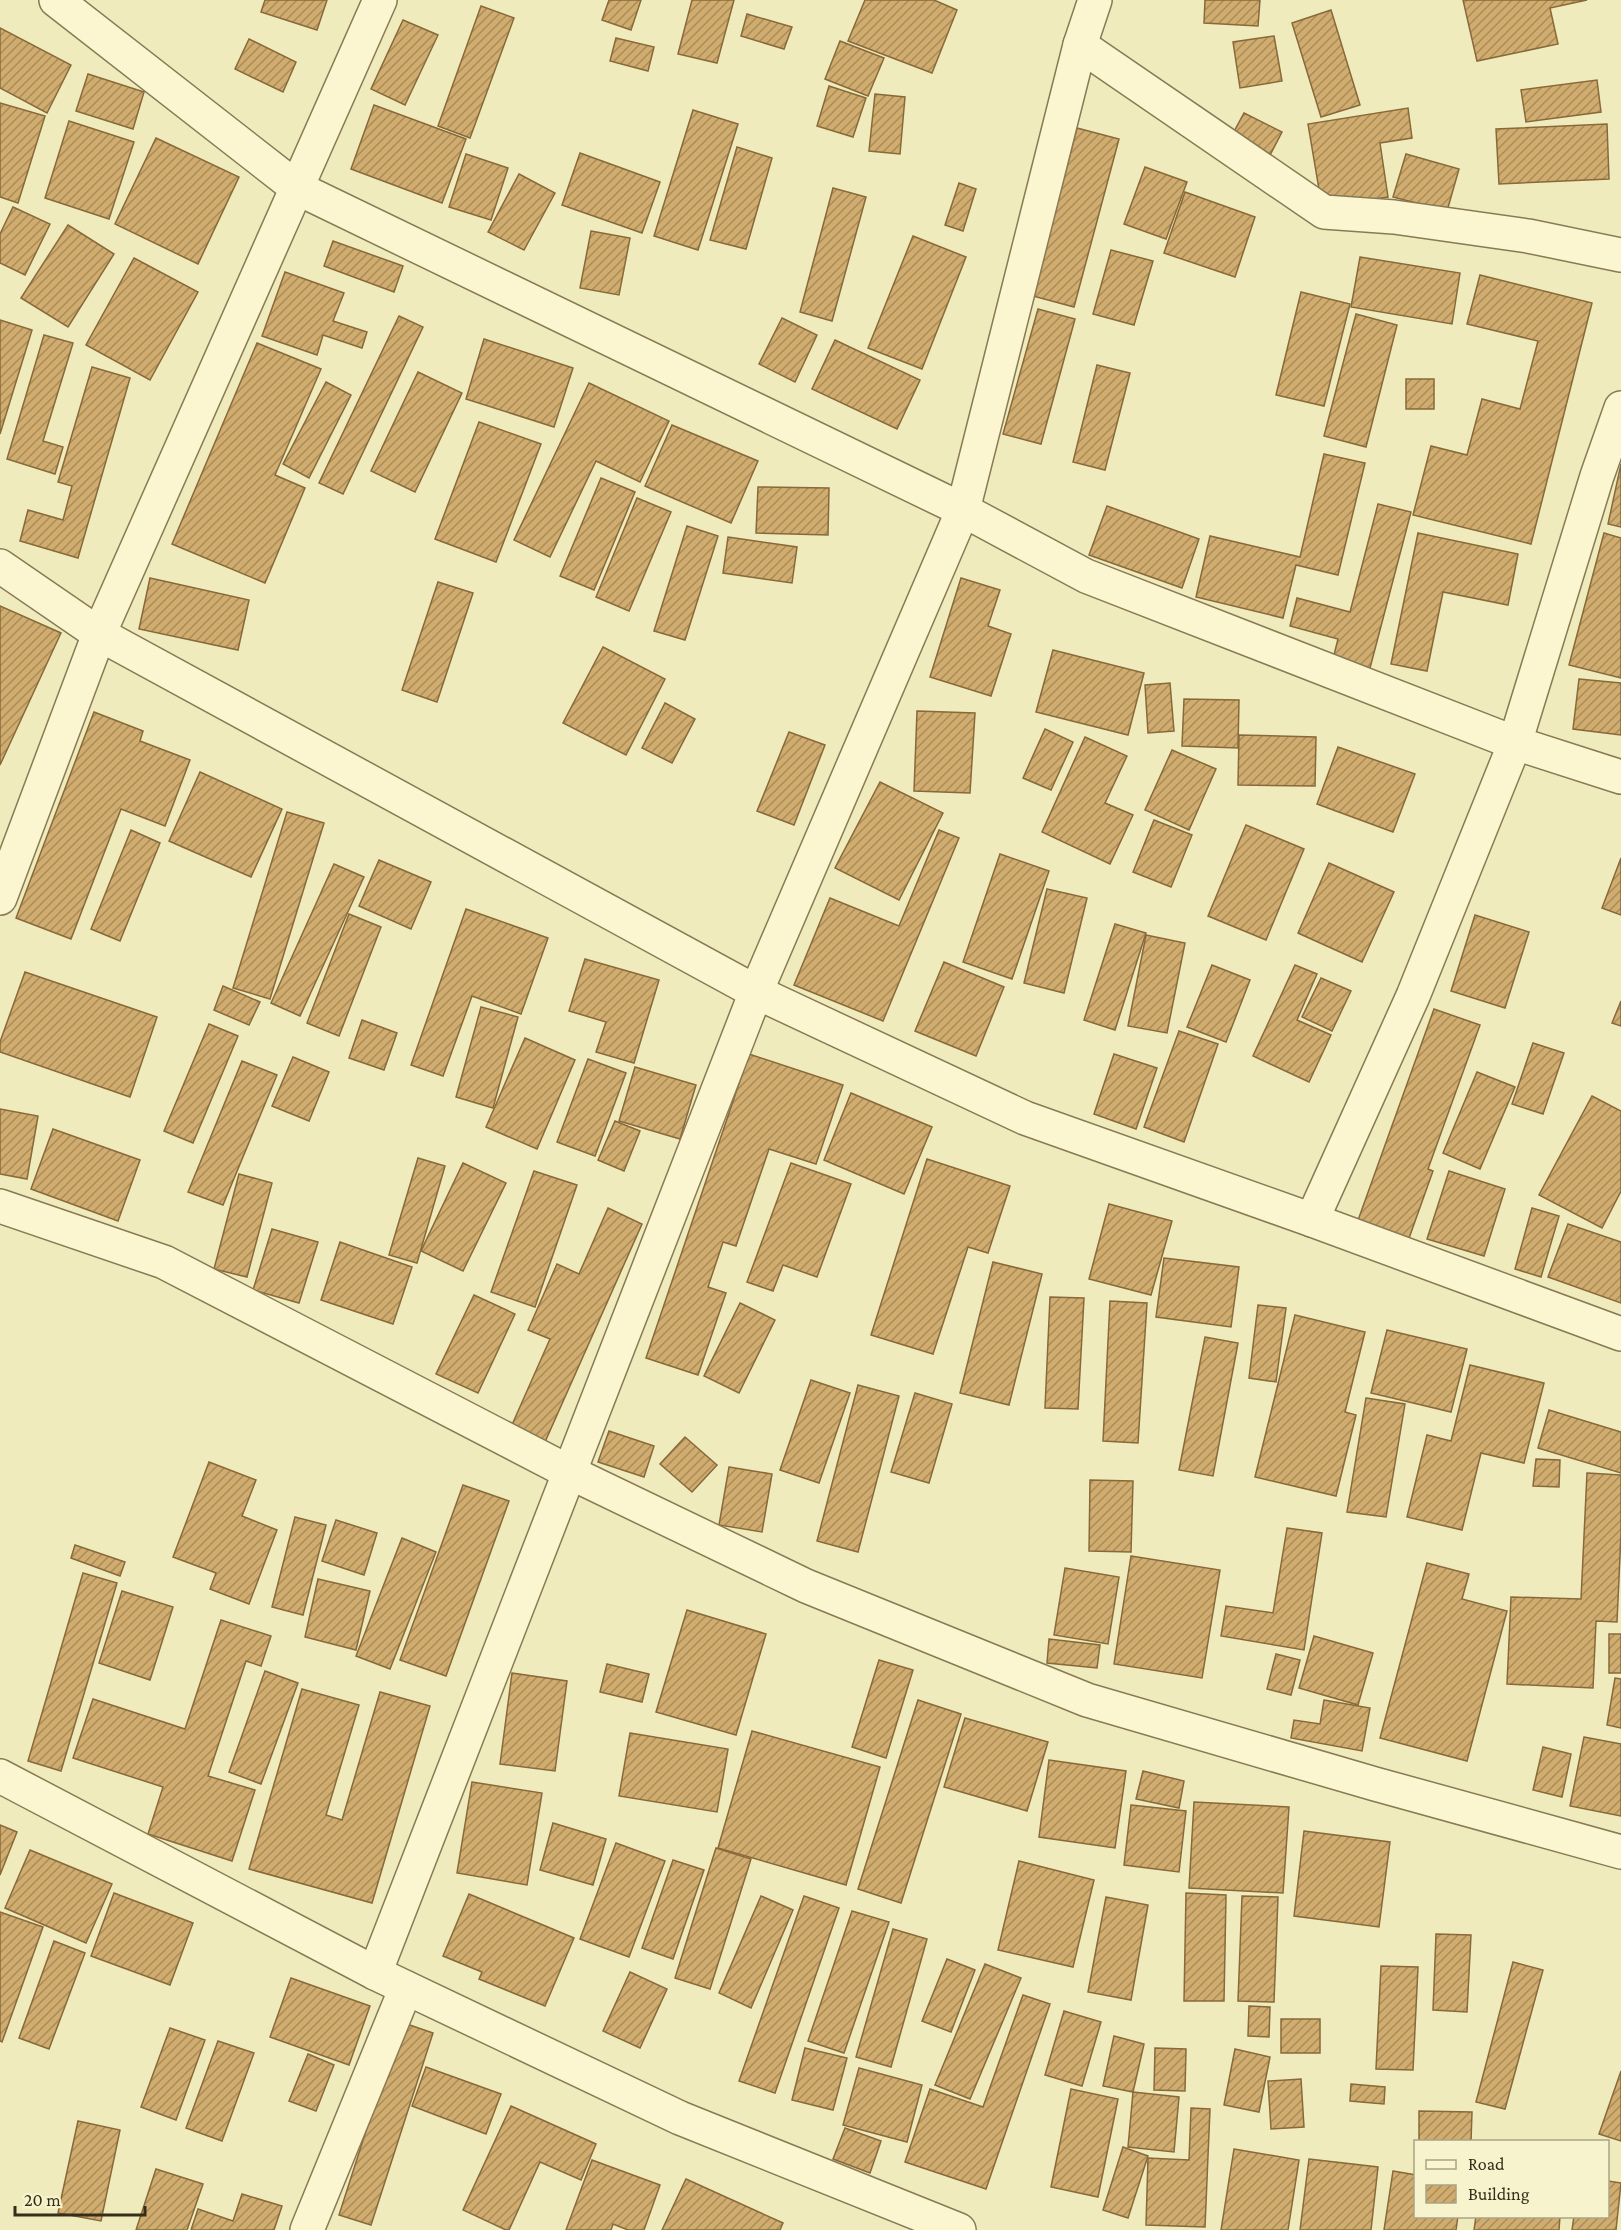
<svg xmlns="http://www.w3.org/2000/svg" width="1621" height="2230" font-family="'Crimson Pro',serif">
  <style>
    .building { fill: url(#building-hatch); stroke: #886939; stroke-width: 1.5 }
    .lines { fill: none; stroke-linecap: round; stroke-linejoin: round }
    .minor-casing { stroke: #887a55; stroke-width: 36 }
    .minor { stroke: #fbf6cf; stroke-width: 33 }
  </style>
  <defs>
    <pattern id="building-hatch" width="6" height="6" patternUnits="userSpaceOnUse" patternTransform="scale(1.5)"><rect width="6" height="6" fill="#d0ac6f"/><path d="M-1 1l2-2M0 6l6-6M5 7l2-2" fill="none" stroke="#aa8c5a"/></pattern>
  </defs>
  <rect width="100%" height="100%" fill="#f0ebbc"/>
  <g class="building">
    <path d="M265 0H327L317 30 261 12Z"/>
    <path d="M609 0H641L631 30 602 20Z"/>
    <path d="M692 0H734L717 63 678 54Z"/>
    <path d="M865 0H934L957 10 932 73 848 41Z"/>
    <path d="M1205 0H1260L1258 26 1204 23Z"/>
    <path d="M1463 0H1587L1550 8 1558 44 1477 61Z"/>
    <path d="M481 6 514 18 470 138 438 126Z"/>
    <path d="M1331 10 1360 105 1321 117 1292 23Z"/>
    <path d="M747 14 792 27 784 49 741 36Z"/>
    <path d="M403 20 438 35 405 105 371 89Z"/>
    <path d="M0 28 71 65 47 113 0 88Z"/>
    <path d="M1274 36 1282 81 1240 88 1233 42Z"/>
    <path d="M616 38 654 47 648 71 610 61Z"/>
    <path d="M249 39 296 62 283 92 235 69Z"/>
    <path d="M840 41 884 58 868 96 825 79Z"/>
    <path d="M88 74 144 92 133 129 76 111Z"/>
    <path d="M1597 80 1601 112 1526 122 1521 90Z"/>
    <path d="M829 86 866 98 853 137 817 126Z"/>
    <path d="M875 94 905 97 900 154 869 151Z"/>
    <path d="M0 103 45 116 18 203 0 197Z"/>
    <path d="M374 105 466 139 442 203 351 169Z"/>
    <path d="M1408 108 1412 138 1380 143 1388 197 1322 207 1308 124Z"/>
    <path d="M693 110 738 124 698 250 654 236Z"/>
    <path d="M1244 113 1282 132 1268 159 1230 139Z"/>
    <path d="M69 121 134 142 109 219 45 198Z"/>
    <path d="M1607 124 1609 179 1499 184 1496 129Z"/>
    <path d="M1077 128 1119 139 1074 307 1033 296Z"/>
    <path d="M156 138 239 177 198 264 115 224Z"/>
    <path d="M737 147 772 158 746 249 710 240Z"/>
    <path d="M580 153 660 182 642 233 562 205Z"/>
    <path d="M466 154 508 168 491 220 449 207Z"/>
    <path d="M1406 154 1459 169 1447 211 1393 197Z"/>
    <path d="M1145 167 1187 182 1166 239 1124 224Z"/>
    <path d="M519 174 555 193 524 250 488 232Z"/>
    <path d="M959 183 976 189 963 231 945 225Z"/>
    <path d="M833 188 866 197 832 321 800 312Z"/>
    <path d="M1185 192 1255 217 1235 277 1164 253Z"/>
    <path d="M13 207 50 224 25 275 0 263V234Z"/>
    <path d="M68 225 114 254 68 327 21 298Z"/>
    <path d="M591 231 630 238 619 295 580 288Z"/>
    <path d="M913 236 966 257 922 369 868 348Z"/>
    <path d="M333 241 403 266 394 292 324 266Z"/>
    <path d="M1111 250 1153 261 1134 325 1093 314Z"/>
    <path d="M1360 257 1460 273 1452 324 1351 307Z"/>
    <path d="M134 258 198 292 150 380 86 345Z"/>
    <path d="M285 272 344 293 333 321 367 332 362 348 323 335 317 355 262 336Z"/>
    <path d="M1480 275 1592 303 1531 544 1413 515 1431 446 1467 455 1482 399 1520 409 1538 341 1467 324Z"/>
    <path d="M1301 292 1350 304 1324 406 1276 395Z"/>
    <path d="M1038 309 1075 319 1041 444 1003 434Z"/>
    <path d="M1356 314 1397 325 1366 447 1324 436Z"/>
    <path d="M399 316 423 327 343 494 319 483Z"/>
    <path d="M782 318 817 335 795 382 759 364Z"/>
    <path d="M0 320 32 330 0 434Z"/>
    <path d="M44 335 73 343 43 441 63 447 55 474 7 459Z"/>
    <path d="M484 339 573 368 554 427 466 399Z"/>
    <path d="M835 340 920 380 897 429 812 389Z"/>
    <path d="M257 343 321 369 275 475 305 488 265 583 172 544Z"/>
    <path d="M1097 365 1130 373 1105 470 1073 462Z"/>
    <path d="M92 367 130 378 78 558 20 541 28 510 63 520 72 486 58 482Z"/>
    <path d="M418 372 462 393 415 492 371 471Z"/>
    <rect x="1406" y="379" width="28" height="30"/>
    <path d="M326 382 351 395 309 478 283 464Z"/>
    <path d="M589 383 669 421 640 482 596 461 550 557 514 540Z"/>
    <path d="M479 422 541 444 496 562 435 539Z"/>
    <path d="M672 425 758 461 731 523 645 486Z"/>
    <path d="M1324 454 1365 463 1338 575 1296 565 1283 618 1196 597 1210 536 1300 557Z"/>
    <path d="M1621 464V527L1608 524Z"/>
    <path d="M601 478 635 492 594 590 560 576Z"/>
    <path d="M758 487 829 488 828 535 756 533Z"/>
    <path d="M637 498 671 512 629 611 596 597Z"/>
    <path d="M1378 504 1411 512 1370 668 1333 659 1338 639 1290 626 1297 598 1350 612Z"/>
    <path d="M1107 506 1199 539 1182 588 1089 555Z"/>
    <path d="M687 526 718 536 685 640 654 631Z"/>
    <path d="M1418 533 1518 554 1508 605 1443 592 1427 671 1391 664Z"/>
    <path d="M1604 533 1621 538V678L1569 665Z"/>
    <path d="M728 537 797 547 792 583 723 573Z"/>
    <path d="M150 578 249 600 238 650 139 629Z"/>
    <path d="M961 578 1000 590 988 626 1011 634 991 696 930 677Z"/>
    <path d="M438 582 473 593 437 702 402 690Z"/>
    <path d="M0 606 61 633 0 765Z"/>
    <path d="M603 647 665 679 626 755 563 723Z"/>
    <path d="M1053 650 1144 673 1128 735 1036 712Z"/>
    <path d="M1579 679 1621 683V735L1573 729Z"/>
    <path d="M1170 683 1174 731 1148 733 1145 685Z"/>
    <path d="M1184 699 1239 700 1238 748 1182 746Z"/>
    <path d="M665 703 695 719 672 763 642 748Z"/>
    <path d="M917 711 975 713 970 793 914 791Z"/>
    <path d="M94 712 143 731 140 741 190 760 165 826 121 809 71 939 16 918Z"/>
    <path d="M1045 729 1073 742 1051 790 1023 778Z"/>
    <path d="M789 732 825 745 794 825 757 811Z"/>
    <path d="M1239 735 1316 737 1315 786 1238 785Z"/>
    <path d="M1085 737 1127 756 1105 803 1133 815 1110 864 1042 832Z"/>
    <path d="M1338 747 1415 774 1393 832 1317 804Z"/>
    <path d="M1172 750 1216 769 1189 830 1145 810Z"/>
    <path d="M200 772 282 809 251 877 169 841Z"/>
    <path d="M880 782 943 813 899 900 835 868Z"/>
    <path d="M287 812 324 823 270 999 233 988Z"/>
    <path d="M1154 820 1192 835 1171 887 1133 872Z"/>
    <path d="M1246 825 1304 849 1266 940 1208 916Z"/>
    <path d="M131 830 160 843 120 941 91 929Z"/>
    <path d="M939 830 959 838 883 1021 794 985 830 898 899 926Z"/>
    <path d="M1000 854 1049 871 1012 979 963 962Z"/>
    <path d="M1621 858V915L1602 908Z"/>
    <path d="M379 860 431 882 411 929 359 906Z"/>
    <path d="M1329 863 1394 892 1362 962 1298 933Z"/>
    <path d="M334 864 364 877 300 1016 271 1003Z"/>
    <path d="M1047 889 1087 898 1064 993 1024 983Z"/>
    <path d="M466 909 548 938 521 1014 472 996 443 1076 411 1065Z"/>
    <path d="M349 914 381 927 339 1036 307 1023Z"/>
    <path d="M1475 915 1529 932 1505 1008 1451 991Z"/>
    <path d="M1115 924 1146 933 1115 1030 1084 1020Z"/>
    <path d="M1146 935 1185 943 1167 1033 1128 1026Z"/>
    <path d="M585 959 659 980 634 1063 596 1052 606 1022 569 1011Z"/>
    <path d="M944 962 1004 987 976 1056 915 1031Z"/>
    <path d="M1212 965 1250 980 1226 1042 1187 1027Z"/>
    <path d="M1295 965 1317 974 1297 1020 1331 1035 1309 1082 1253 1056Z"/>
    <path d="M25 972 157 1017 130 1097 0 1052V1042Z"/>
    <path d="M1321 978 1351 991 1332 1031 1302 1017Z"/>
    <path d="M223 986 260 1002 249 1025 214 1010Z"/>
    <path d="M1621 1001V1026L1612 1023Z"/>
    <path d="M481 1007 518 1017 493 1108 456 1097Z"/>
    <path d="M1434 1009 1480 1025 1428 1169 1433 1171 1408 1241 1357 1223Z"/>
    <path d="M362 1020 397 1033 384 1070 349 1058Z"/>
    <path d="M209 1024 238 1036 193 1143 164 1131Z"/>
    <path d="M1179 1031 1218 1044 1184 1142 1144 1127Z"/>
    <path d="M525 1038 575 1060 537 1149 486 1127Z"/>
    <path d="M1533 1043 1564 1053 1543 1114 1512 1104Z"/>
    <path d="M749 1054 843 1085 816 1164 769 1149 736 1246 723 1242 708 1287 726 1293 698 1375 646 1358Z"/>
    <path d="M1114 1054 1157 1068 1136 1129 1094 1114Z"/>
    <path d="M293 1057 329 1072 309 1121 272 1106Z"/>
    <path d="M588 1059 626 1073 595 1156 557 1142Z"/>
    <path d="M242 1061 277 1075 223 1205 188 1192Z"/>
    <path d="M635 1067 696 1085 680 1139 619 1121Z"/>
    <path d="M1477 1072 1515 1087 1480 1169 1443 1153Z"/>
    <path d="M851 1093 932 1127 904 1194 824 1160Z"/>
    <path d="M1592 1096 1621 1111V1191L1602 1228 1539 1195Z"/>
    <path d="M0 1109 38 1116 27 1179 0 1174Z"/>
    <path d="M615 1121 640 1131 624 1171 598 1160Z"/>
    <path d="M53 1129 140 1160 118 1221 31 1189Z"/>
    <path d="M418 1158 445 1166 417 1263 389 1255Z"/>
    <path d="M927 1159 1010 1186 988 1253 968 1247 933 1354 871 1335Z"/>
    <path d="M463 1163 506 1183 463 1271 421 1251Z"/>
    <path d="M791 1163 851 1184 817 1277 783 1265 773 1291 747 1282Z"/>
    <path d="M534 1171 577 1185 535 1307 491 1292Z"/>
    <path d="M1449 1171 1505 1189 1484 1256 1427 1239Z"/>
    <path d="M239 1174 272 1183 247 1277 214 1269Z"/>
    <path d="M1109 1204 1172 1221 1151 1295 1089 1279Z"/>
    <path d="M608 1208 642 1224 545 1442 511 1427 550 1339 528 1330 557 1264 579 1274Z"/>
    <path d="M1532 1208 1559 1216 1541 1277 1515 1269Z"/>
    <path d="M1568 1224 1621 1242V1303L1548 1277Z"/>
    <path d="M272 1229 318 1242 299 1303 253 1290Z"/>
    <path d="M340 1242 412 1267 393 1324 321 1300Z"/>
    <path d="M1164 1258 1239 1267 1231 1327 1156 1317Z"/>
    <path d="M993 1262 1042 1274 1009 1405 960 1393Z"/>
    <path d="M474 1295 515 1314 478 1393 436 1374Z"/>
    <path d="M1050 1297 1084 1298 1078 1409 1045 1408Z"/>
    <path d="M1110 1301 1147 1303 1138 1443 1103 1441Z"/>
    <path d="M740 1303 775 1320 739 1393 704 1376Z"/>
    <path d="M1258 1305 1286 1308 1276 1382 1249 1378Z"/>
    <path d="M1295 1315 1365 1332 1345 1412 1356 1415 1336 1496 1255 1477Z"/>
    <path d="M1387 1330 1467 1349 1451 1412 1371 1393Z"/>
    <path d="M1205 1337 1238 1343 1213 1476 1179 1470Z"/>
    <path d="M1470 1365 1544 1383 1524 1463 1481 1453 1462 1530 1407 1517 1427 1435 1451 1441Z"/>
    <path d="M811 1380 850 1393 819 1483 780 1470Z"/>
    <path d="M858 1385 899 1396 858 1552 817 1541Z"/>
    <path d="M915 1393 952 1404 929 1483 891 1472Z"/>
    <path d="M1366 1398 1405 1404 1386 1517 1347 1512Z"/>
    <path d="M1549 1410 1621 1432V1473L1538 1448Z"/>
    <path d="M609 1431 654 1446 644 1477 598 1462Z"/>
    <path d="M685 1437 717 1465 692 1492 660 1464Z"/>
    <path d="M1536 1459 1560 1460 1559 1487 1533 1486Z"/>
    <path d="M209 1462 256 1480 242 1516 277 1530 249 1604 210 1589 216 1573 173 1557Z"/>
    <path d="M729 1467 772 1474 762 1532 719 1525Z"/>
    <path d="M1587 1473 1621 1475V1534L1617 1622 1596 1621 1593 1688 1507 1684 1511 1597 1581 1599Z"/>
    <path d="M1090 1480 1133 1481 1131 1552 1089 1551Z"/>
    <path d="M463 1485 509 1501 446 1676 400 1660Z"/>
    <path d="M295 1517 326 1525 303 1615 272 1607Z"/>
    <path d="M336 1520 377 1533 364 1575 322 1561Z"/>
    <path d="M1287 1528 1322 1533 1304 1650 1221 1636 1226 1606 1273 1613Z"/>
    <path d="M402 1538 436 1552 390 1669 356 1656Z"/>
    <path d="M75 1545 125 1562 120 1576 71 1558Z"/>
    <path d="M1131 1556 1220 1570 1202 1678 1114 1664Z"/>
    <path d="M1427 1563 1469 1574 1462 1599 1507 1611 1467 1761 1380 1738Z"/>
    <path d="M1065 1568 1119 1577 1108 1644 1054 1635Z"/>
    <path d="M83 1573 117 1583 61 1771 28 1761Z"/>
    <path d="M318 1579 370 1591 356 1650 305 1637Z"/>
    <path d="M122 1591 173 1607 150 1680 99 1663Z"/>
    <path d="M687 1610 766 1634 736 1735 656 1712Z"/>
    <path d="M221 1620 271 1636 261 1666 246 1661 208 1776 255 1790 232 1861 148 1834 163 1787 73 1758 93 1699 185 1729Z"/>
    <rect x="1609" y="1634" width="12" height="39"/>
    <path d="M1314 1636 1373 1653 1358 1705 1299 1688Z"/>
    <path d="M1049 1639 1100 1645 1097 1668 1047 1663Z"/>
    <path d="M1276 1654 1300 1660 1291 1695 1267 1689Z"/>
    <path d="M879 1660 913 1670 886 1758 852 1747Z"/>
    <path d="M607 1664 649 1674 642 1702 600 1692Z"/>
    <path d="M265 1671 298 1683 261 1784 229 1772Z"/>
    <path d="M512 1673 567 1681 555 1771 500 1764Z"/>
    <path d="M1615 1678 1621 1679V1728L1607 1725Z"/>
    <path d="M302 1689 359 1705 326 1815 342 1820 380 1692 430 1706 372 1903 249 1869Z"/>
    <path d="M918 1700 961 1714 901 1903 858 1889Z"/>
    <path d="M1324 1700 1370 1708 1362 1751 1291 1738 1294 1720 1320 1724Z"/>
    <path d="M965 1718 1048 1742 1027 1811 944 1787Z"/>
    <path d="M752 1731 880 1767 846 1885 718 1848Z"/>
    <path d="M630 1733 728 1749 717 1812 619 1796Z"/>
    <path d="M1584 1737 1621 1744V1816L1570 1806Z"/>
    <path d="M1543 1747 1571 1754 1562 1797 1533 1790Z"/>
    <path d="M1049 1760 1126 1771 1115 1848 1039 1837Z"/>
    <path d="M1143 1771 1184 1781 1179 1808 1136 1799Z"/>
    <path d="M472 1782 542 1793 527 1885 457 1873Z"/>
    <path d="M1194 1802 1289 1807 1283 1893 1189 1888Z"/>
    <path d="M1131 1805 1186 1811 1179 1872 1124 1865Z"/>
    <path d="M553 1823 606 1839 593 1885 540 1870Z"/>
    <path d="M0 1825 17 1832 0 1875Z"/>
    <path d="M1304 1831 1390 1842 1379 1927 1294 1916Z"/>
    <path d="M616 1843 665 1861 629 1957 580 1939Z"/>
    <path d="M716 1848 751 1859 710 1989 675 1978Z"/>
    <path d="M30 1850 112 1884 86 1943 5 1908Z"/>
    <path d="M673 1860 704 1870 673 1959 642 1948Z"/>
    <path d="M1019 1861 1094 1880 1073 1967 998 1950Z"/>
    <path d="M114 1893 193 1923 170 1985 91 1956Z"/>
    <path d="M1186 1893 1226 1895 1224 2001H1184Z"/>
    <path d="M469 1894 574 1938 545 2006 479 1979 482 1972 443 1956Z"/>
    <path d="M761 1896 793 1910 751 2008 719 1993Z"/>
    <path d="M804 1896 839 1908 775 2093 739 2081Z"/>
    <path d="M1242 1896 1278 1897 1274 2002 1238 2001Z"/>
    <path d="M1106 1897 1148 1905 1131 2000 1088 1992Z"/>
    <path d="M852 1911 889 1922 844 2053 808 2041Z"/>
    <path d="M0 1912 43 1927 2 2042 0 2041Z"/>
    <path d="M893 1929 927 1939 891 2067 856 2057Z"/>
    <path d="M1436 1934 1471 1935 1467 2012 1433 2010Z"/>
    <path d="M54 1941 85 1953 49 2049 19 2038Z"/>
    <path d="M947 1959 975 1970 951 2032 922 2021Z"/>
    <path d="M1513 1962 1543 1970 1505 2109 1476 2102Z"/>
    <path d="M985 1964 1021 1978 970 2099 935 2085Z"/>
    <path d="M1381 1966 1418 1967 1413 2070 1376 2069Z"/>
    <path d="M630 1972 667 1989 640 2048 603 2031Z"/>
    <path d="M291 1978 370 2006 349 2065 270 2037Z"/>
    <path d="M1023 1995 1050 2004 986 2189 905 2162 930 2089 983 2107Z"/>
    <path d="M1249 2006 1270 2007 1269 2037 1248 2036Z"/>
    <path d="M1064 2011 1101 2022 1082 2086 1045 2075Z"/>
    <rect x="1281" y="2019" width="39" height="34"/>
    <path d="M401 2022 433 2033 371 2225 339 2215Z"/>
    <path d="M170 2028 205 2040 176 2120 141 2107Z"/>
    <path d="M1114 2036 1144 2044 1133 2092 1103 2086Z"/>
    <path d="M218 2041 254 2053 222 2141 186 2128Z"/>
    <path d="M805 2048 847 2058 833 2110 792 2100Z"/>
    <path d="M1155 2048 1186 2049 1185 2091 1154 2090Z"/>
    <path d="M1235 2049 1270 2057 1259 2112 1224 2105Z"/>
    <path d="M308 2054 334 2065 316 2111 289 2101Z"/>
    <path d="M426 2067 501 2094 486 2134 412 2106Z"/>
    <path d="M859 2068 922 2085 907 2142 843 2125Z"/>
    <path d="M1621 2071V2141L1599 2134Z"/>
    <path d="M1301 2079 1304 2127 1271 2129 1268 2081Z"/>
    <path d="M1351 2084 1385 2087 1384 2104 1350 2101Z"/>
    <path d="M1071 2089 1118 2099 1098 2197 1051 2187Z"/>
    <path d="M1133 2092 1179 2097 1174 2152 1128 2147Z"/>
    <path d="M511 2106 596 2144 581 2180 540 2162 509 2230H506L463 2210Z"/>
    <path d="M1191 2108 1210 2109 1205 2227 1146 2225 1148 2158 1189 2160Z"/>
    <path d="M1419 2111 1472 2112 1471 2142H1419Z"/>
    <path d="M78 2121 120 2130 101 2221 58 2213Z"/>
    <path d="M845 2128 881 2141 870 2173 833 2159Z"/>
    <path d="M1123 2147 1148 2156 1128 2218 1103 2210Z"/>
    <path d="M1234 2149 1299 2160 1288 2230H1221Z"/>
    <path d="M1309 2159 1378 2167 1371 2230H1300Z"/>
    <path d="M592 2160 660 2185 644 2230H628L613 2224 611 2230H566Z"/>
    <path d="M156 2169 203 2184 187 2230H136Z"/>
    <path d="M1393 2171 1416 2175V2216H1458L1456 2230H1384Z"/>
    <path d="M686 2179 783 2223 780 2230H662Z"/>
    <path d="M1608 2181 1621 2183 1616 2230H1572L1574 2216H1608Z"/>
    <path d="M242 2194 282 2206 274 2230H191L198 2209 233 2221Z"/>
    <path d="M1476 2216H1560L1559 2230H1474Z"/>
  </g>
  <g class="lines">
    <defs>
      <g id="minor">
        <path d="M56 0 297 188 963 510 1086 576 1515 743 1621 777"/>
        <path d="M1080 45 1324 212 1394 217 1528 236 1621 255"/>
        <path d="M0 566 99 634 756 992 1025 1118 1312 1220 1621 1334"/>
        <path d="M0 898 99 634 380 0"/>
        <path d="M0 1206 164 1262 569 1472 806 1586 1087 1700 1375 1784 1621 1852"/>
        <path d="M1312 1220 1413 996 1515 743 1597 476 1621 408"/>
        <path d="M0 1776 375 1973 680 2118 959 2230"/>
        <path d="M375 1973 756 992 963 510 1080 45 1095 0"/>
        <path d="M307 2230 406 1988"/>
      </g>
    </defs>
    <use href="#minor" class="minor-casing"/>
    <use href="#minor" class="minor"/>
  </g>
  <rect x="1414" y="2140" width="195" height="78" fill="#f7f3cc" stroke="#aaa485" stroke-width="1.5"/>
  <rect x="1426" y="2160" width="30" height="9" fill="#fbf6cf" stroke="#aaa485" stroke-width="1.5"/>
  <text x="1468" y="2170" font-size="18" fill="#362e1a">Road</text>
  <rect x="1426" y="2185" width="30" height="18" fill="url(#building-hatch)" stroke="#aaa485" stroke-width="1.5"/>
  <text x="1468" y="2200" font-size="18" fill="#362e1a">Building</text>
  <path d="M15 2206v9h130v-9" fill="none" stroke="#362e1a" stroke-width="3"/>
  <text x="24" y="2206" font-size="18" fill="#362e1a" stroke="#f7f3cc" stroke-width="4.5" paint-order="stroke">20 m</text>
</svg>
